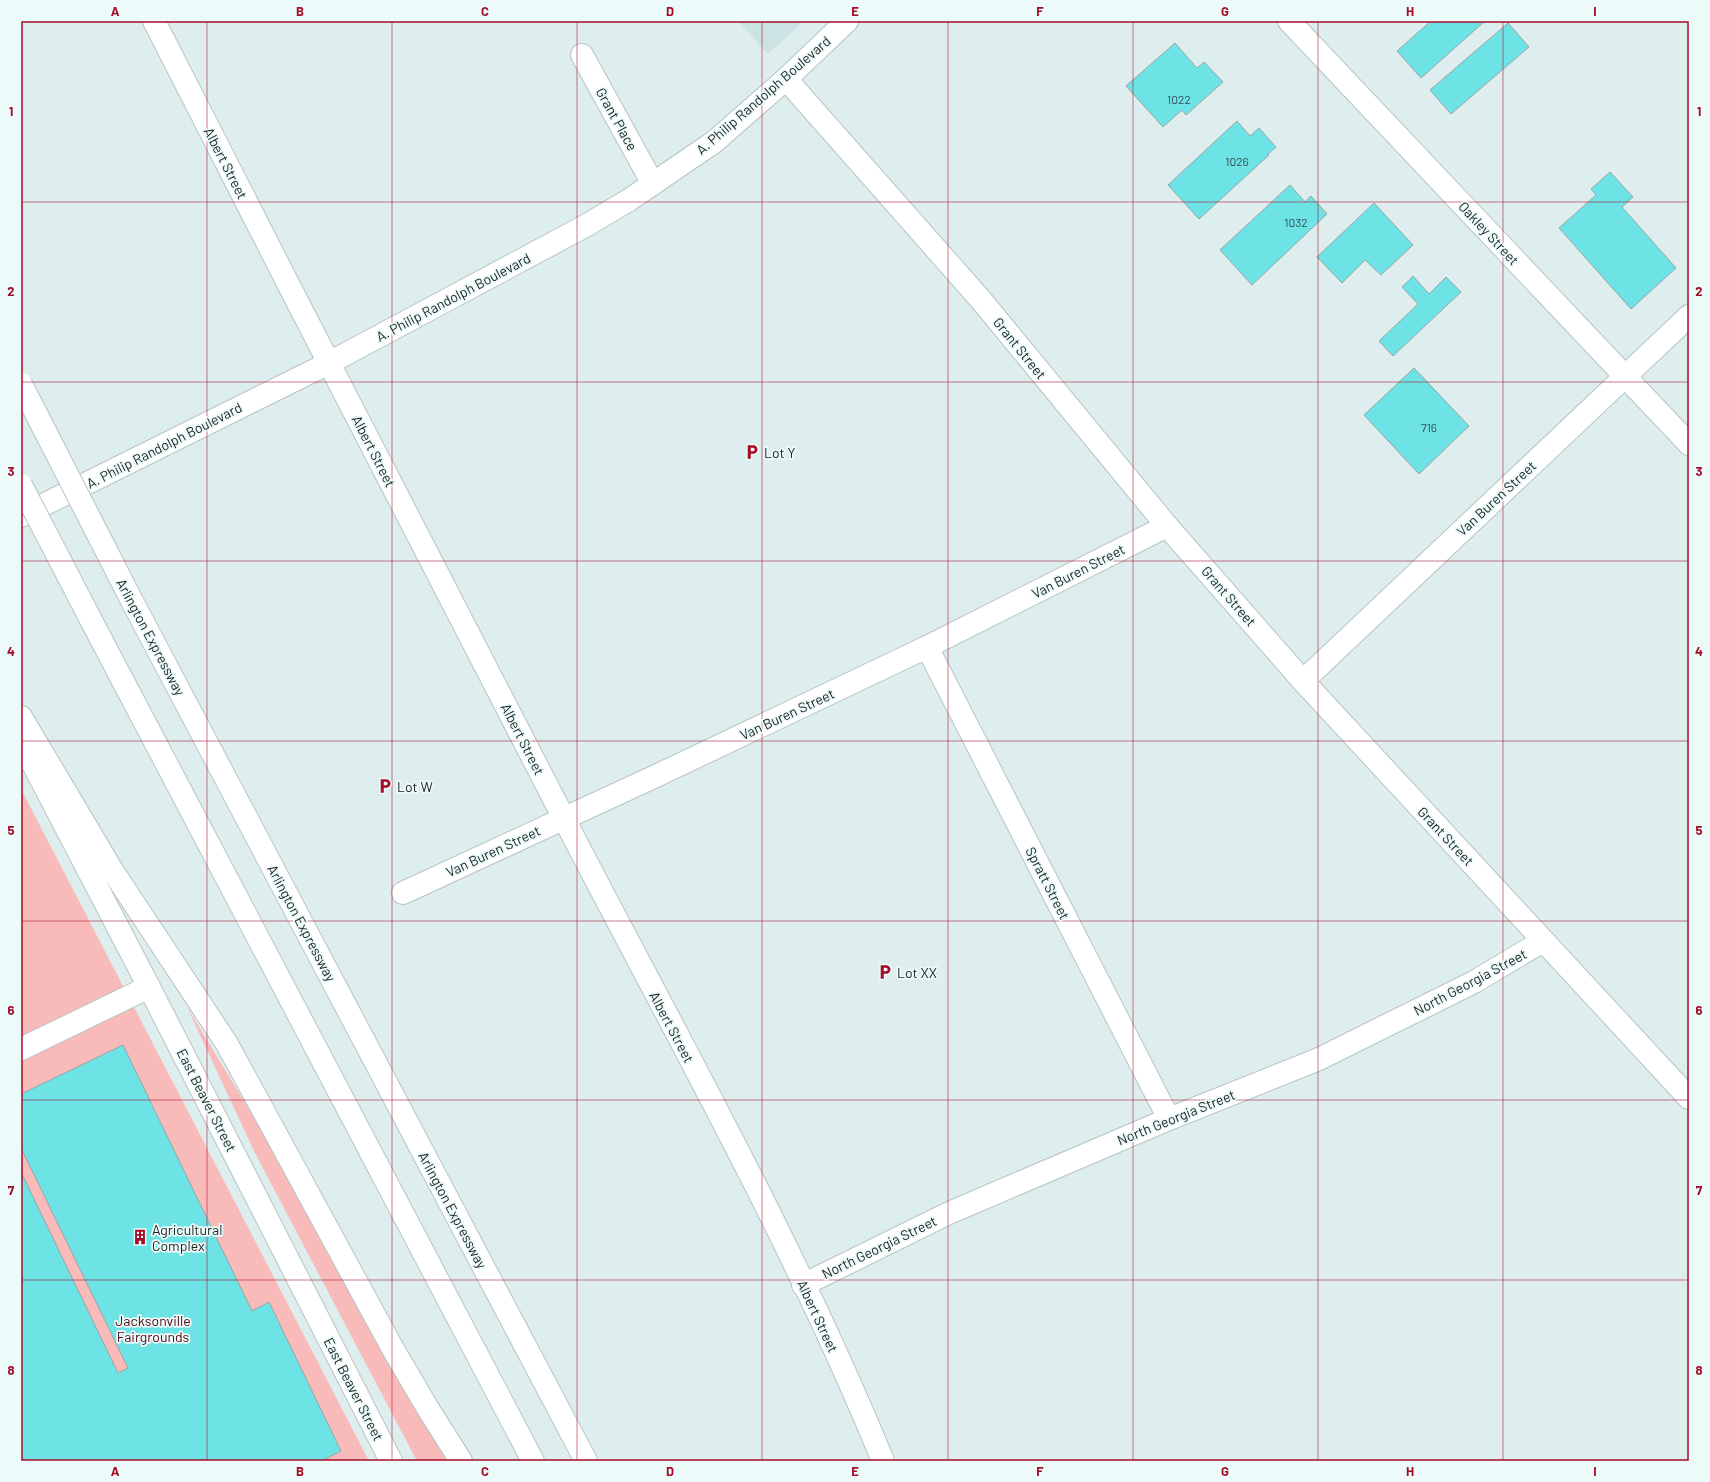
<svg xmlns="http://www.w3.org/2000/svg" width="1710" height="1482" font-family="Barlow,sans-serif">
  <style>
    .built { fill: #cbe3e3 }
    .green { fill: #f8bbb9 }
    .building { fill: #6de3e6; stroke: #98a6a6 }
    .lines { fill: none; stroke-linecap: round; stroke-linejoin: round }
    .minor-casing { stroke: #b6c4c4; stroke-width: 24 }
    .highway-casing { stroke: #b6c4c4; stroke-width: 24 }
    .minor { stroke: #fff; stroke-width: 22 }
    .highway { stroke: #fff; stroke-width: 22 }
    .highway-bridge-casing { stroke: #b6c4c4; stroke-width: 24; stroke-linecap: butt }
    .highway-bridge { stroke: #fff; stroke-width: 22 }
    .grid { fill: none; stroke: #a60c28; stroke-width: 1; stroke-opacity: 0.55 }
    .labels { text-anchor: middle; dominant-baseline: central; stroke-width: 3.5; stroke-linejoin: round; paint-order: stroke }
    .number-label { font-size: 12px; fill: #315253 }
    .street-label { font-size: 14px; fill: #1d2222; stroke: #ecfafa }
    .poi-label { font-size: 14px; fill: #1d2222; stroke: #ecfafa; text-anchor: start }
    .park-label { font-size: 14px; fill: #540511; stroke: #ecfafa }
    .neatline { fill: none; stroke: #a60c28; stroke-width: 1.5 }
    .grid-label { font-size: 13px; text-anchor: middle; font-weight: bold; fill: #a60c28 }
  </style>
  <rect width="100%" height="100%" fill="#deeded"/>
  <path class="built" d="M738 21H804L768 54Z"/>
  <g class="green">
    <path d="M21 789 369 1461H21Z"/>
    <path d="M187 1007 279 1159 403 1389 449 1461H417L254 1151Z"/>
  </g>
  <g class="building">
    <path d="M1431 21H1485L1421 78 1397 51Z"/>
    <path d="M1508 23 1529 47 1451 114 1430 90Z"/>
    <path d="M1175 43 1197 68 1204 62 1223 82 1186 115 1182 110 1163 127 1126 86Z"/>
    <path d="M1237 121 1250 136 1259 128 1276 147 1268 154 1269 155 1199 219 1168 185Z"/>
    <path d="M1610 172 1633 197 1622 207 1676 268 1631 309 1559 228 1596 195 1591 189Z"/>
    <path d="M1290 185 1305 202 1311 196 1327 214 1252 285 1220 250Z"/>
    <path d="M1374 203 1413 245 1381 275 1365 260 1342 283 1317 257Z"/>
    <path d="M1413 276 1429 294 1446 277 1461 292 1393 356 1379 341 1418 304 1402 287Z"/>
    <path d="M1414 368 1469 426 1419 474 1364 415Z"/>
    <path d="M123 1045 252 1311 269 1302 341 1451 322 1461H21V1172L118 1373 128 1368 21 1148V1094Z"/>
  </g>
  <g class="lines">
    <defs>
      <g id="minor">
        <path d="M154 21C293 293 431 565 573 836 680 1042 795 1246 883 1461"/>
        <path d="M1289 21 1689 444"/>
        <path d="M582 55 653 184"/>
        <path d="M786 79 981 300 1167 526 1303 681 1689 1098"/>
        <path d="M21 516 329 363 587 225 629 200 714 142 786 79 847 21"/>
        <path d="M927 647 1169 1119"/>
        <path d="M1303 681 1689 316"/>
        <path d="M21 741 149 987 391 1461"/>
        <path d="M403 893 658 775 927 647 1167 526"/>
        <path d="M21 1049 149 987"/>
        <path d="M803 1285 949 1213 1169 1119 1319 1059 1474 982 1543 941"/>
      </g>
      <g id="highway">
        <path d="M132 601 586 1461"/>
        <path d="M92 622 533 1461"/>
        <path d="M21 717 112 870 227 1044 393 1349 427 1407 461 1461"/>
      </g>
    </defs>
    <use href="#minor" class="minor-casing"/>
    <use href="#highway" class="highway-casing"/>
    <use href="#minor" class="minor"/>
    <use href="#highway" class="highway"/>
    <defs>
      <g id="highway-bridge">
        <path d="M21 384 132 601"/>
        <path d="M21 485 92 622"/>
      </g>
    </defs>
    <use href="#highway-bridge" class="highway-bridge-casing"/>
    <use href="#highway-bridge" class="highway-bridge"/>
  </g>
  <path class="grid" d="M207 21V1461M392 21V1461M577 21V1461M762 21V1461M948 21V1461M1133 21V1461M1318 21V1461M1503 21V1461M21 202H1689M21 382H1689M21 561H1689M21 741H1689M21 921H1689M21 1100H1689M21 1280H1689"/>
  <defs>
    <symbol id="parking-bare" viewBox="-9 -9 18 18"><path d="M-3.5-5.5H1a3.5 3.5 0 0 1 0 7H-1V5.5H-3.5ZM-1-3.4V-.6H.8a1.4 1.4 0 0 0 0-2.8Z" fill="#a60c28" stroke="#ecfafa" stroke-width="2.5" paint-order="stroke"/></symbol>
    <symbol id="building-bare" viewBox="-9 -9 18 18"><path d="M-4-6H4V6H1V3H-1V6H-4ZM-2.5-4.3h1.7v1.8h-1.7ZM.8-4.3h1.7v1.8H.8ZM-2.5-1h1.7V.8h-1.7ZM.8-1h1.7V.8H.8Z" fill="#a60c28" stroke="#ecfafa" stroke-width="2.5" paint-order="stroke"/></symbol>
  </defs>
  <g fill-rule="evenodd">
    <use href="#parking-bare" x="741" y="441" width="22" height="22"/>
    <use href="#parking-bare" x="374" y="775" width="22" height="22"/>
    <use href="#parking-bare" x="874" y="961" width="22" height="22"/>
    <use href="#building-bare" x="129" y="1226" width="22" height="22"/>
  </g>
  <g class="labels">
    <g class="number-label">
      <text x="1179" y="99">1022</text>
      <text x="1237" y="161">1026</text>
      <text x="1296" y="222">1032</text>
      <text x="1429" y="427">716</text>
    </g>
    <g class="street-label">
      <text transform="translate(763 95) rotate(-41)">A. Philip Randolph Boulevard</text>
      <text transform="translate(617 119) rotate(61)">Grant Place</text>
      <text transform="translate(226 163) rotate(63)">Albert Street</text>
      <text transform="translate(1489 233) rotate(47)">Oakley Street</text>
      <text transform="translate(453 297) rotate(-28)">A. Philip Randolph Boulevard</text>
      <text transform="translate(1020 348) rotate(51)">Grant Street</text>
      <text transform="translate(164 445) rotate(-27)">A. Philip Randolph Boulevard</text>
      <text transform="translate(374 451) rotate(63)">Albert Street</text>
      <text transform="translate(1496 498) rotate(-43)">Van Buren Street</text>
      <text transform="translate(1078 571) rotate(-27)">Van Buren Street</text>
      <text transform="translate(1229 596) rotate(49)">Grant Street</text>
      <text transform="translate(151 637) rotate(62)">Arlington Expressway</text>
      <text transform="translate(787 714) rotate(-25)">Van Buren Street</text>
      <text transform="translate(523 739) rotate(63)">Albert Street</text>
      <text transform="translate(1446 836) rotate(47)">Grant Street</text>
      <text transform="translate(493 851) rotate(-25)">Van Buren Street</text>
      <text transform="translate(1048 883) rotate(63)">Spratt Street</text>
      <text transform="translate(302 923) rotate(62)">Arlington Expressway</text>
      <text transform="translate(1470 982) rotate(-28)">North Georgia Street</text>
      <text transform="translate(672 1027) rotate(62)">Albert Street</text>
      <text transform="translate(207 1100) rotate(63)">East Beaver Street</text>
      <text transform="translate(1176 1117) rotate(-22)">North Georgia Street</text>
      <text transform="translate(453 1210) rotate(62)">Arlington Expressway</text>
      <text transform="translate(879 1247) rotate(-26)">North Georgia Street</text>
      <text transform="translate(818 1316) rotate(65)">Albert Street</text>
      <text transform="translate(354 1389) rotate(63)">East Beaver Street</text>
    </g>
    <g class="poi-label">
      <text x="764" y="452">Lot Y</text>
      <text x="397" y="786">Lot W</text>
      <text x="897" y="972">Lot XX</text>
      <text x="152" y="1229">Agricultural<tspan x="152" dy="16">Complex</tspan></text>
    </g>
    <g class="park-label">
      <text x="153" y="1320">Jacksonville<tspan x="153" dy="16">Fairgrounds</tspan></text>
    </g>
  </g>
  <rect width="1710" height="1482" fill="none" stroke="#ecfafa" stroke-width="44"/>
  <rect x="22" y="22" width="1666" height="1438" class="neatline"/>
  <g class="grid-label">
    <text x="115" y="16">A</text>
    <text x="300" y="16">B</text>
    <text x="485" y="16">C</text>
    <text x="670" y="16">D</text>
    <text x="855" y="16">E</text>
    <text x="1040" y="16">F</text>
    <text x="1225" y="16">G</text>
    <text x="1410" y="16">H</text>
    <text x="1595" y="16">I</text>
    <text x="11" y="116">1</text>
    <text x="1699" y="116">1</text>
    <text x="11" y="296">2</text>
    <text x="1699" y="296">2</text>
    <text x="11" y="476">3</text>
    <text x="1699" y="476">3</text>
    <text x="11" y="656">4</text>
    <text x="1699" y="656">4</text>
    <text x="11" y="835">5</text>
    <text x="1699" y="835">5</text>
    <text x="11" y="1015">6</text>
    <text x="1699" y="1015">6</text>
    <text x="11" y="1195">7</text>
    <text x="1699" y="1195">7</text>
    <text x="11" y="1375">8</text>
    <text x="1699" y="1375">8</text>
    <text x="115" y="1476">A</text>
    <text x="300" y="1476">B</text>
    <text x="485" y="1476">C</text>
    <text x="670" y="1476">D</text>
    <text x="855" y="1476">E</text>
    <text x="1040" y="1476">F</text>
    <text x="1225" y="1476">G</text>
    <text x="1410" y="1476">H</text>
    <text x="1595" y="1476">I</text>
  </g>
</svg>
